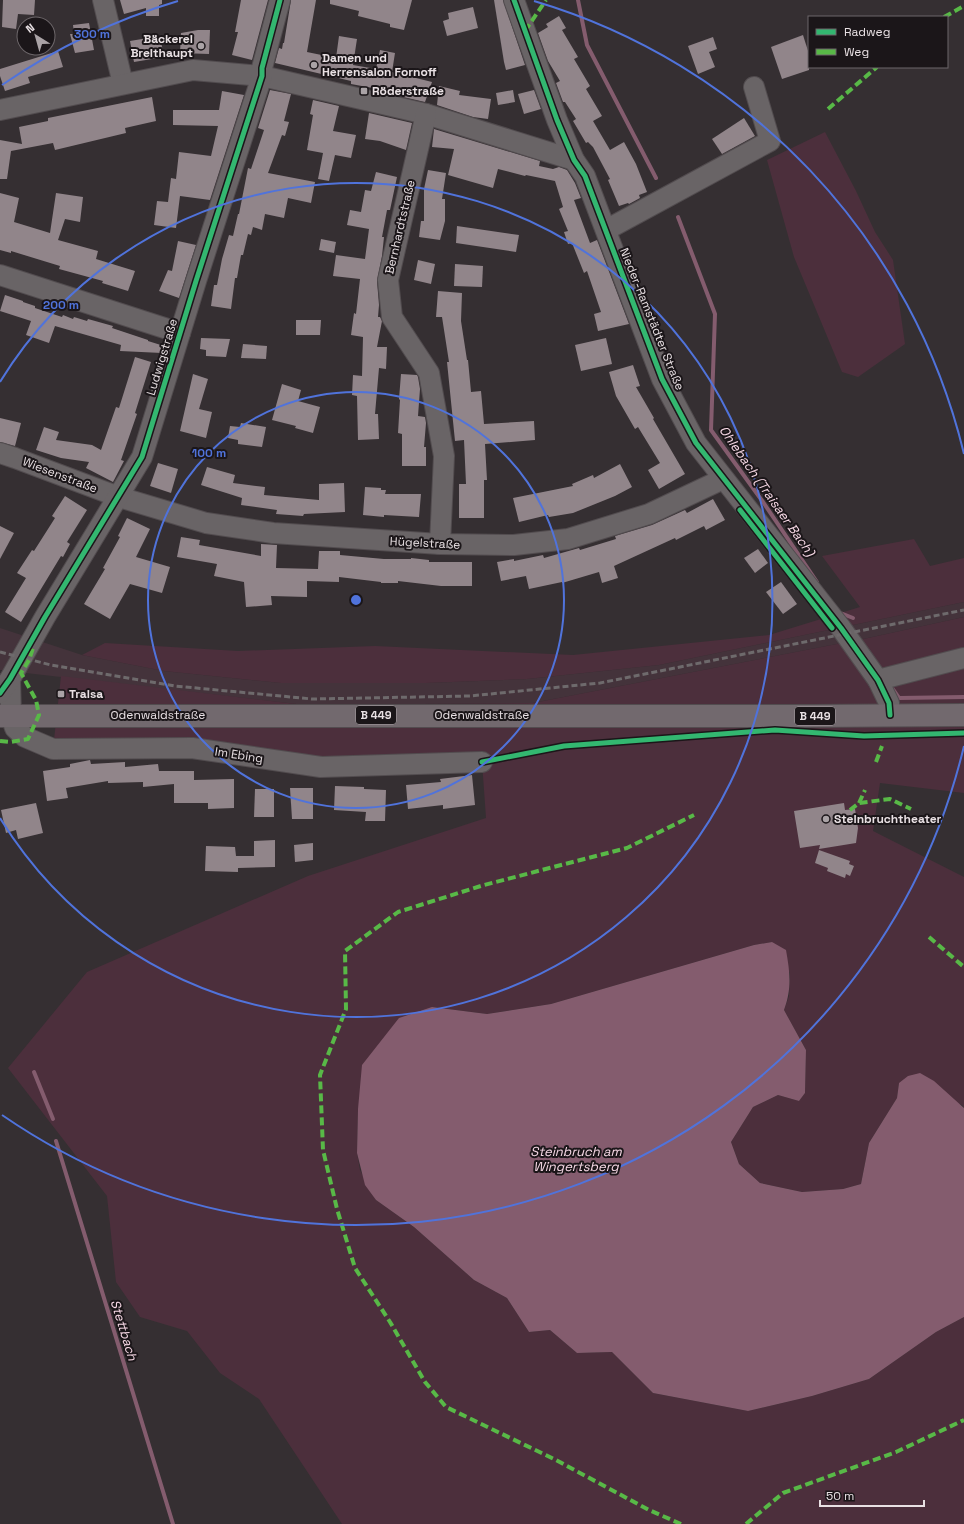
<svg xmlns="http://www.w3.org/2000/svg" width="964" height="1524" font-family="'Space Grotesk',sans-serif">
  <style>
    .built { fill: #44333b }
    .green { fill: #4c2f3c }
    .water { fill: #845c6e }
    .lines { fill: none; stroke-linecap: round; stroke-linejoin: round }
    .stream { stroke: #845c6e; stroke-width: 4 }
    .building { fill: #91858a }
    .minor-casing { stroke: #524c4f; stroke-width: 22 }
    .major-casing { stroke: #524c4f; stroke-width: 24 }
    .minor { stroke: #696466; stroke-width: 20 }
    .major { stroke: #72696e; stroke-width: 22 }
    .rail { stroke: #6e6a6c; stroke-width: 3; stroke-dasharray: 6 3; stroke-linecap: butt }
    .quiet { stroke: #58b947; stroke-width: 4; stroke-dasharray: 8 4; stroke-linecap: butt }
    .cycleway-casing { stroke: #1b1619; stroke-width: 8 }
    .cycleway { stroke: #33b770; stroke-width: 5 }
    .ring { fill: none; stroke: #5073db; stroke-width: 2 }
    .poi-dot { fill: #aaa3a6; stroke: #1b1619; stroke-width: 1.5 }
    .labels { text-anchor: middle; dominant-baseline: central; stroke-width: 4; stroke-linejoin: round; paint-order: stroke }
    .shield { fill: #1b1619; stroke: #aba4a7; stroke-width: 1 }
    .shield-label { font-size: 11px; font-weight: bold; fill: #e9e1e4 }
    .poi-label { font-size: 12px; font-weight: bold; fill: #e9e1e4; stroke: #1b1619; text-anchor: start }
    .street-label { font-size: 12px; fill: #e9e1e4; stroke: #1b1619 }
    .water-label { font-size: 13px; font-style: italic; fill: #f6d8e5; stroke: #1b1619 }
    .centre { fill: #5073db; stroke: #1b1619; stroke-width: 2 }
    .ring-label { font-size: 12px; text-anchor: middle; font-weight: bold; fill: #5073db; stroke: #1b1619; stroke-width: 4; stroke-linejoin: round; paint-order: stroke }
  </style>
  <rect width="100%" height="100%" fill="#352f32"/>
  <path class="built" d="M964 602V617L868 638 533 703 305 705 0 670V628L82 655 164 671 281 683H426L527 679 659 665Z"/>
  <g class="green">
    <path d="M825 132 856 191 875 232 893 260 905 344 858 377 842 372 794 257 767 160Z"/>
    <path d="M914 539 930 566 964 558V602L659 665 527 679 426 683H281L164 671 82 655 105 643 238 651 375 646 573 655 769 635 860 607 822 556Z"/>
    <path d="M964 617V793L880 783 873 831 964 877V1108L962 1105 899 1083 897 1098 869 1143 861 1184 843 1189 802 1192 760 1183 739 1164 731 1142 753 1107 778 1095 799 1101 805 1093 806 1050 784 1010 789 996 790 973 772 942 754 945 551 1004 487 1014 432 1007 358 1109 357 1153 360 1170 376 1200 414 1227 474 1280 507 1298 529 1332 550 1330 577 1353 612 1352 653 1393 748 1411 812 1396 869 1379 936 1332 964 1317V1524H342L259 1399 220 1373 187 1331 140 1317 116 1282 107 1196 8 1068 87 972 308 876 486 818 482 762 321 767 192 748 53 749 61 676 305 705 533 703 868 638Z"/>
  </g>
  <path class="water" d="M772 942 786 950C790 973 792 988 784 1010L806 1050 805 1093 799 1101 778 1095 753 1107 731 1142 739 1164 760 1183 802 1192 843 1189 861 1184 869 1143 897 1098 899 1083 908 1076 920 1073 934 1081 964 1108V1317L936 1332 869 1379 812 1396 748 1411 653 1393 612 1352 577 1353 550 1330 529 1332 507 1298 474 1280 414 1227 376 1200 365 1185 357 1153 358 1109 362 1065 399 1018 432 1007 487 1014 551 1004 754 945Z"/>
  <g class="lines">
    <g class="stream">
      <path d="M578 0 587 45 656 178"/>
      <path d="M678 217 715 314 711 430 763 502 817 582"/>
      <path d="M838 612 853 618"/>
      <path d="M892 688 899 698 964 697"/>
      <path d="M34 1072 53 1119"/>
      <path d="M56 1141 173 1524"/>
    </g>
  </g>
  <g class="building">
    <path d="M3 0H35L34 15 18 14 16 29 2 27Z"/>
    <path d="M120 0H162V4L159 5V16H146V8L124 14Z"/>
    <path d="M241 0H268L252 60 232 55 238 32H235Z"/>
    <path d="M291 0H316L307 52 336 58 339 36 357 39 353 65 376 69 380 50 395 53 392 72 432 82 425 102 377 91 378 89 351 84V81L275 63 279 48 282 49 283 43H284Z"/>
    <path d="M330 0H412L404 30 390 27V24L358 16 359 11 330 4Z"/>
    <path d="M494 0H503L525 65 506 70 504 62Z"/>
    <path d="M473 7 478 28 447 36 443 21 449 19 448 13Z"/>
    <path d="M559 16 566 28 562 30 578 57 574 59 590 86 586 89 602 116 593 121 610 150 624 142 636 164 647 192 639 195 640 198 629 204 628 203 619 206 608 180 610 179 593 147 588 142 586 143 573 121 576 119 565 102H563L556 83 560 81 548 61 538 33 548 27 546 24Z"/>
    <path d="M89 23 94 50 75 53 70 34H74L73 25Z"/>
    <path d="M198 30H210L209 54 180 53 181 33Z"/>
    <path d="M803 35 809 54V70L782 79 771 47Z"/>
    <path d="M160 36 164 57 134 62 130 41Z"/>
    <path d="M713 37 717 49 709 52 715 67 698 74 688 46Z"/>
    <path d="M58 51 63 67 28 77 30 83 5 91 0 76V69Z"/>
    <path d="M439 86 460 91 459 95 491 99 488 119 473 117 437 105Z"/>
    <path d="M270 90 291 94 284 121 289 122 285 136 282 135 268 173 315 182 311 203 288 198 284 218 265 214 262 230 253 227 251 235 248 234 243 255H241L237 278H235L231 309 211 306 214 285H217L222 259 229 235 233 236 238 214H239L248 168 251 169 264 130 258 128Z"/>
    <path d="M513 90 515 102 498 105 496 93Z"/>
    <path d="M534 90 541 109 524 114 518 94Z"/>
    <path d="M222 91 244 95 210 200 180 196 176 228 154 225 157 201 168 202 171 178 176 179 179 152 211 156 218 126 173 125V110H219Z"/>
    <path d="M152 97 156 121 125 128 126 133 55 150 53 143 11 151 7 179H0V140L22 144 19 127 48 121V118Z"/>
    <path d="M313 100 339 106 333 131 356 135 351 158 335 155 329 181 318 179 323 153 307 150 313 115 310 114Z"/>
    <path d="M369 113 412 123 406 150 380 141 365 139Z"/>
    <path d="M744 118 755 136 722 154 712 139Z"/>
    <path d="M434 129 540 161 539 166 553 169 559 167 567 170 575 183 581 198 574 200 590 243 597 240 629 324 598 331 594 314 601 312 587 271 584 273 572 243 568 244 564 232 568 231 559 209 563 207 555 181 526 175 525 176 498 169 493 188 448 175 454 149 432 147Z"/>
    <path d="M428 170 446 173 442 199H445V221L440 240 419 237 421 221H424V189Z"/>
    <path d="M376 172 397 177 390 210H387L382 237H384L382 256 377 281 379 305 378 317H380L382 321 377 347H387L386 369 379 368 375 414H378L379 439 358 440 357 396 352 395 353 375 362 376 363 337 351 335 354 313 356 314 360 279 333 276 336 255 365 259 369 229 347 225 350 210 361 212 365 190 371 191Z"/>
    <path d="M0 193 19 198 14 222 50 233 56 193 83 197 80 222 65 219 58 240 98 251 96 259 135 271 128 291 102 283 103 281 59 269 60 266 11 251V253L0 250Z"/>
    <path d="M457 226 519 235 516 252 456 243Z"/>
    <path d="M321 239 336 242 334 253 319 250Z"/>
    <path d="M178 241 196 245 179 298 159 291 168 270 172 271Z"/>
    <path d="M418 260 435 264 431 284 414 280Z"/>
    <path d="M455 264 483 266 482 287 454 286Z"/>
    <path d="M438 291 462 293 461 321 467 360H468L471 392 481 391 484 424 534 421 535 440 485 444 487 480H484V518H459V484H466L464 440 455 441 447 362H449L442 317H436Z"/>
    <path d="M5 295 23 301V302L35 306V308L62 317 63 315 73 319 74 317 87 321 88 319 113 326 112 328 148 340V341L164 346 162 353 120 351 121 345 55 326 49 343 26 335 31 321 0 311Z"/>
    <path d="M296 320H321L320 335H296Z"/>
    <path d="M201 338 230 339 226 357 206 356V350L200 349Z"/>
    <path d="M606 338 612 364 581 371 575 345Z"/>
    <path d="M243 344 267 346 266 359 241 358Z"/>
    <path d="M135 357 151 362 135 413 137 414 121 460 124 461 113 482 86 468 89 462 61 458 36 450 44 427 59 432 56 440 92 445 101 450 116 407 119 408Z"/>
    <path d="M633 365 640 386 636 387 654 418 653 419 685 474 659 489 648 470 660 463 638 427 635 429 616 396 609 372Z"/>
    <path d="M193 374 208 379 199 409 212 412 206 438 180 431Z"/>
    <path d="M401 374 417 375 418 377 420 389 418 416 425 417 426 423 424 447H426V466H402V434L398 433 400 400 399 399Z"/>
    <path d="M282 384 301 390 298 401 320 407 313 433 295 428 296 426 272 420Z"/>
    <path d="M0 418 21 423 15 446 0 442Z"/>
    <path d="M241 423 266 427 262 447 238 444V440L228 438 230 426 240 427Z"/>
    <path d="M158 463 178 469 171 493 150 486Z"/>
    <path d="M620 464 632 487 615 496 573 513 549 517 548 515 519 522 513 498 573 486 572 484 593 475 594 478Z"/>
    <path d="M207 467 235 475 233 483 265 487 264 495 319 500V484L344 483 345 512 304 514 303 516 276 514 277 510 241 505 242 498 201 485Z"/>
    <path d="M365 487 381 488V490H386L385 494H421L419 517 384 515V517L363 515Z"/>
    <path d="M65 496 87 510 67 542 70 544 63 557 61 556 21 622 5 612 26 578 17 573 32 550 34 551 55 518 52 516Z"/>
    <path d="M713 499 725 520 706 530 704 526 676 540 675 538 614 566 618 578 602 583 599 572 562 583V582L529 589 526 576 501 581 497 562 514 559V561L543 555 544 558 579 548 580 550 616 539 615 536 652 525 685 510 687 513Z"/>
    <path d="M127 518 150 529 136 557 170 567 162 593 130 584 110 619 84 604 105 569 103 568 120 537 118 536Z"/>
    <path d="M0 526 14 533 0 559Z"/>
    <path d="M181 537 200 540 199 545 261 556V544L277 545 276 568 318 569 319 551H340V555L384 559H411V558L429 560V562H472V586H441L398 581V583H381V582L339 577V582L307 581V597L271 596 272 605 246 607 244 582 214 576 217 564 177 557Z"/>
    <path d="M758 549 768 563 755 573 744 558Z"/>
    <path d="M781 582 797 604 783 614 766 592Z"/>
    <path d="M90 760 91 764 125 762V767L158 764 159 771H194V780L234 779V808L208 809V803H174V784L143 787V782L108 783V781L66 788 68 798 47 801 43 771 70 767V764Z"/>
    <path d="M472 775 475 805 443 809V805L408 809 406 785 441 782 440 779Z"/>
    <path d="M335 786 364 787V789L386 790 385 821H365L366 812 334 810Z"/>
    <path d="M290 788H313V819H292Z"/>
    <path d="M255 789H274V817H254Z"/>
    <path d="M36 803 43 833 18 839 16 830 6 833 1 810Z"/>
    <path d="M844 803 845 810 855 809 858 828 856 843 819 849 820 845 800 848 794 811Z"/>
    <path d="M275 840V867L238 868V872L205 871 206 846 235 847 236 856H254V841Z"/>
    <path d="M313 843V860L295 862 294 845Z"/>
    <path d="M819 850 850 861 849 864 854 866 850 876 846 874 845 878 827 871 828 868 815 863Z"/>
  </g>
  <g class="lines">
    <defs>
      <g id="minor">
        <path d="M103 0 123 84"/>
        <path d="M514 0 557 120 574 160 585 176 662 379 696 443 841 628 878 680 889 703 890 715"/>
        <path d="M0 110 193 70 262 76 426 114 574 160"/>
        <path d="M426 114 388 280 392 317 429 373 444 456 440 544"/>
        <path d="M606 230 770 141 754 87"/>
        <path d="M0 275 180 333"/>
        <path d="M0 453 15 458 119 497 206 523 273 533 440 544 514 545 568 539 649 514 723 479"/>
        <path d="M10 679 11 716 15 728 25 737 53 749 192 748 321 767 482 762"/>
        <path d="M878 680 964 658"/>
        <path d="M0 693 10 679 45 617 142 457 196 281 262 76V68L280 0"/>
      </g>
      <path id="major" d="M0 716H810L964 715"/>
    </defs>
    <use href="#minor" class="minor-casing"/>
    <use href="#major" class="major-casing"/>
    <use href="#minor" class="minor"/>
    <use href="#major" class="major"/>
    <path class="rail" d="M0 652 51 665 175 686 312 699 470 696 600 683 964 610"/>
    <g class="quiet">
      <path d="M944 17 964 6"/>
      <path d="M525 31 546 0"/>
      <path d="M828 109 877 67"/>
      <path d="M0 741 10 742 28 739 39 715 36 700 21 673 29 660 34 645"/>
      <path d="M876 762 882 746"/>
      <path d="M859 803 865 790"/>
      <path d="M850 810 859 803 890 799 911 809"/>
      <path d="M929 937 964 967"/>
      <path d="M681 1524 649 1510 554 1459 446 1407 425 1382 390 1322 355 1268 337 1209 323 1150 320 1075 346 1009 345 951 398 912 484 885 627 848 694 815"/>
      <path d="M746 1524 783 1493 896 1452 964 1420"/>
    </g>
    <defs>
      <g id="cycleway">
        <path d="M514 0 557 120 574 160 585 176 662 379 696 443 841 628 878 680 889 703 890 715"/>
        <path d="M740 510 832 628"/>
        <path d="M0 693 10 679 45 617 142 457 196 281 262 76V68L280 0"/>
        <path d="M482 762 564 746 775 730 864 736 964 733"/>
      </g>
    </defs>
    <use href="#cycleway" class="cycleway-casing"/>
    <use href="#cycleway" class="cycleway"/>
  </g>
  <g class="ring">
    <circle cx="356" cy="600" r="208"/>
    <path d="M0 382A417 417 0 1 1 0 818"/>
    <path d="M964 746A625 625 0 0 1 2 1115M2 85A625 625 0 0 1 178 1M534 1A625 625 0 0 1 964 454"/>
  </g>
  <g class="poi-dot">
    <circle cx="201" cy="46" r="4"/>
    <circle cx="314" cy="65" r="4"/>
    <rect x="360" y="87" width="8" height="8" rx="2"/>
    <rect x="57" y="690" width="8" height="8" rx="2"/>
    <circle cx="826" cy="819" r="4"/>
  </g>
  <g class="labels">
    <g class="shield">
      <rect x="356" y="706" width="40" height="18" rx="3"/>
      <rect x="795" y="707" width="40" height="18" rx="3"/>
    </g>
    <g class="shield-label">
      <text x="376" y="715">B 449</text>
      <text x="815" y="716">B 449</text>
    </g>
    <g class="poi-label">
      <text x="193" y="39" text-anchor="end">Bäckerei<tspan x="193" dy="14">Breithaupt</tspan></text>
      <text x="322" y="58">Damen und<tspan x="322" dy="14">Herrensalon Fornoff</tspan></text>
      <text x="372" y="91">Röderstraße</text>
      <text x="69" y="694">Traisa</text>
      <text x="834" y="819">Steinbruchtheater</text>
    </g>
    <g class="street-label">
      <text transform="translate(400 227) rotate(-77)">Bernhardtstraße</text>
      <text transform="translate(652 319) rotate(68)">Nieder-Ramstädter Straße</text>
      <text transform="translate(162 357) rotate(-73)">Ludwigstraße</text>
      <text transform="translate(60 475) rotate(21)">Wiesenstraße</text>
      <text transform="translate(425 543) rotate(3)">Hügelstraße</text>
      <text x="158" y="715">Odenwaldstraße</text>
      <text x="482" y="715">Odenwaldstraße</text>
      <text transform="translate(239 755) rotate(9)">Im Ebing</text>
    </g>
    <g class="water-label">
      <text transform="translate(767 491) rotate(55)">Ohlebach (Traisaer Bach)</text>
      <text x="576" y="1151">Steinbruch am<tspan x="576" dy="15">Wingertsberg</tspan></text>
      <text transform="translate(124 1330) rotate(73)">Stettbach</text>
    </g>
  </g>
  <circle cx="356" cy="600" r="6" class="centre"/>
  <g class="ring-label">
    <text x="92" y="38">300 m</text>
    <text x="61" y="309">200 m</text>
    <text x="209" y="457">100 m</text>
  </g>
  <rect x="808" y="16" width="140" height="52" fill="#1b1619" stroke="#6d676a"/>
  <rect x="816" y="29" width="20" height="6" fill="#33b770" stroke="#6d676a"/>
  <text x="844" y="36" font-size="12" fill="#e9e1e4">Radweg</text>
  <rect x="816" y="49" width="20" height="6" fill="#58b947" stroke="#6d676a"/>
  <text x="844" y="56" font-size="12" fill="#e9e1e4">Weg</text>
  <g transform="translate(36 36) rotate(323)"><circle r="19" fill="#1b1619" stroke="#6d676a"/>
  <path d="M0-3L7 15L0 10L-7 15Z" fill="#aaa3a6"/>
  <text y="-6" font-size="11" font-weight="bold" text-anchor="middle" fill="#e9e1e4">N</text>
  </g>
  <path d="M820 1500v6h104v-6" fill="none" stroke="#e9e1e4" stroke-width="2"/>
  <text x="826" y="1500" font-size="12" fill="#e9e1e4" stroke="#1b1619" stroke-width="3" paint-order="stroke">50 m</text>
</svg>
